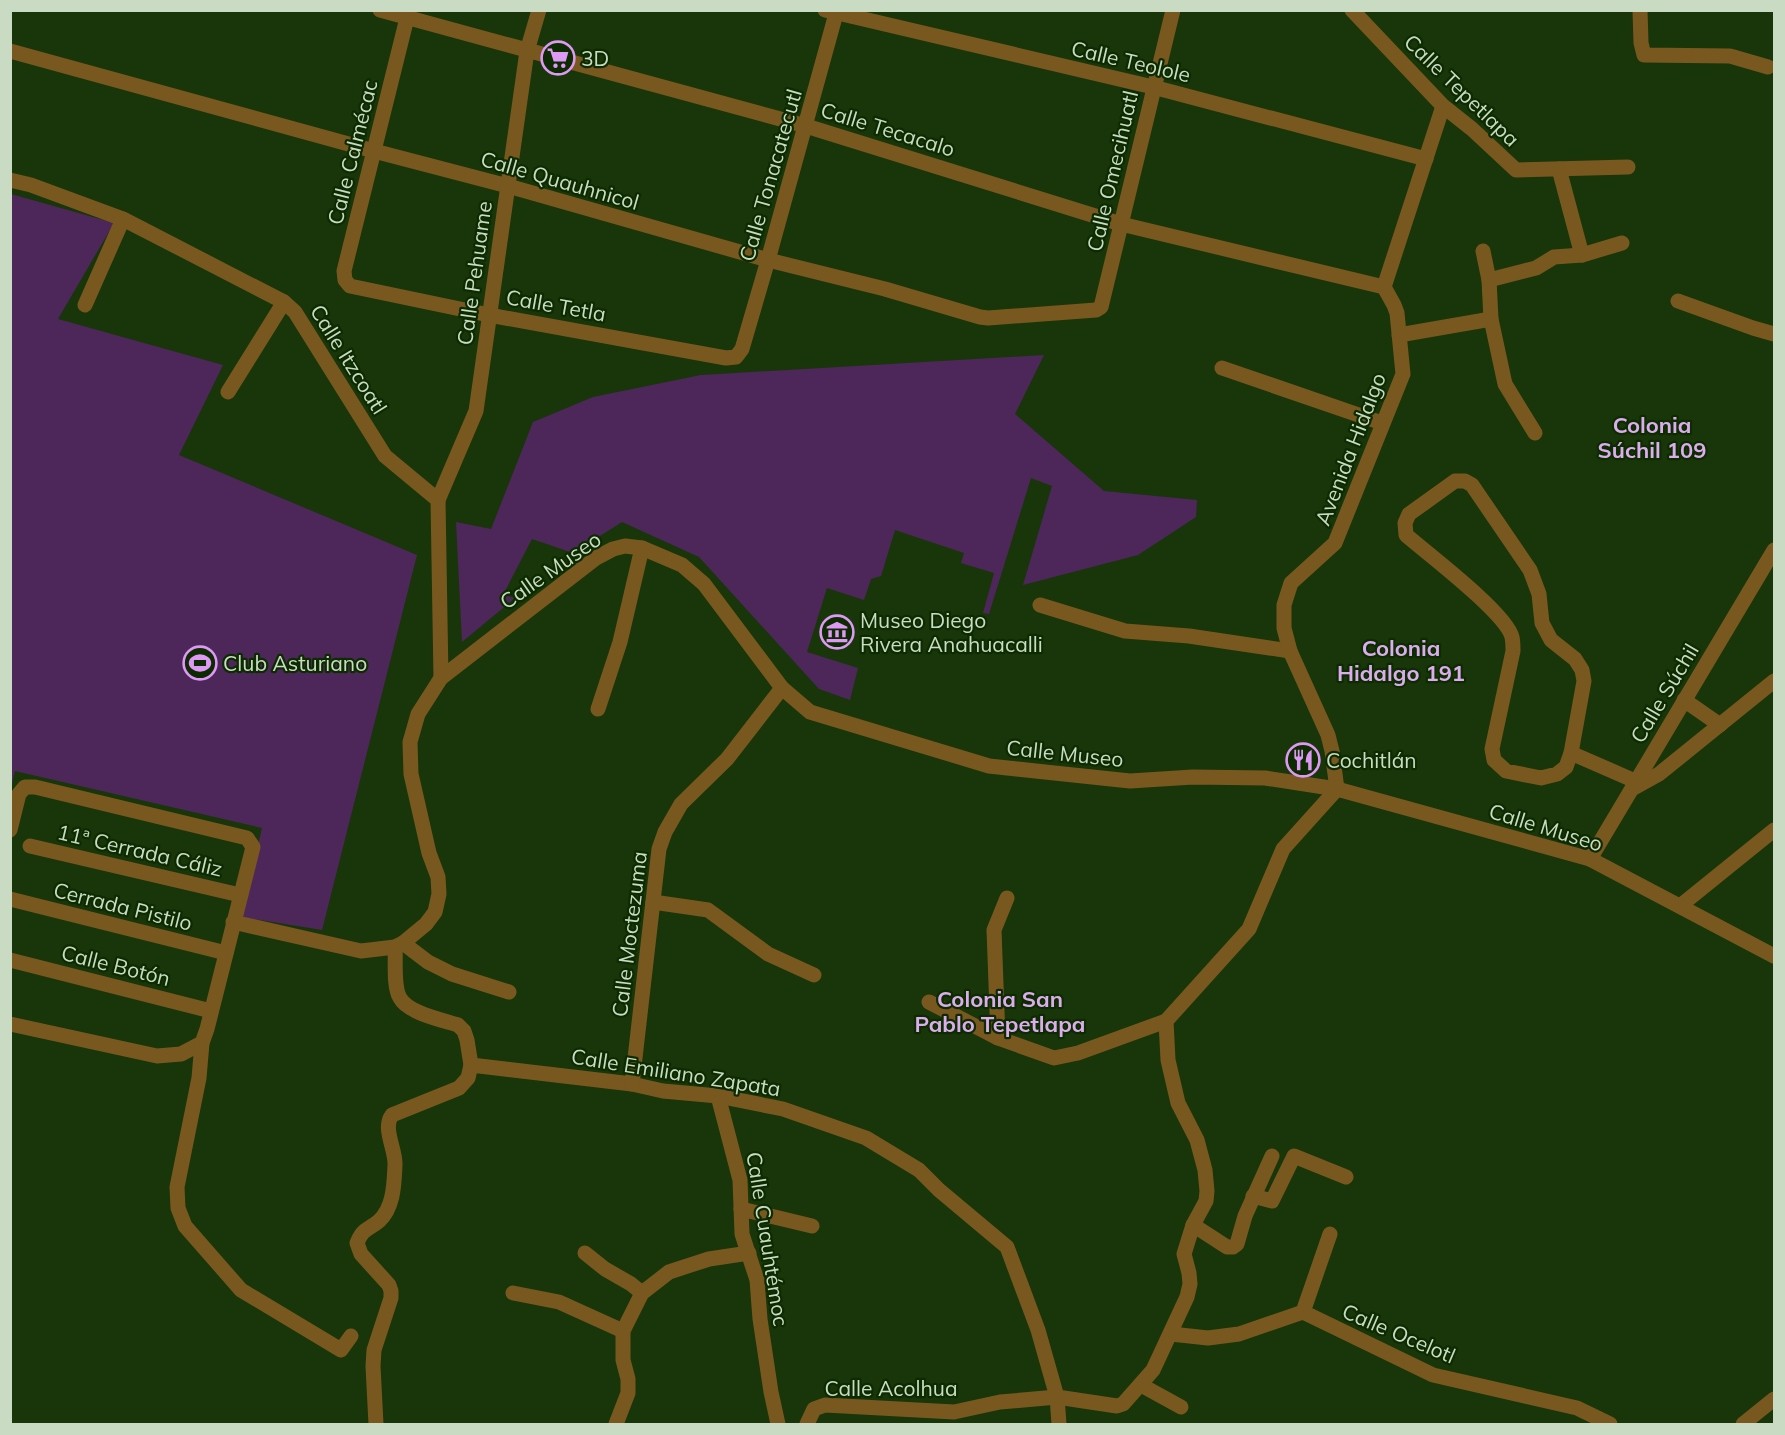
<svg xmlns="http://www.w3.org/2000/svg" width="1785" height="1435" font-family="Mulish,sans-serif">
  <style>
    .green { fill: #4d2759 }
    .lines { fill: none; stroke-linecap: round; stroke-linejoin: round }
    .minor { stroke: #79581f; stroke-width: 15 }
    .labels { text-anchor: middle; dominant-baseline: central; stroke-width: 4.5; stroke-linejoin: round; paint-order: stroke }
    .poi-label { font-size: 21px; fill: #c9dcc3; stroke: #0d2b00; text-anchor: start }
    .street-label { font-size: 21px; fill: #c9dcc3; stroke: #0d2b00 }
    .neighbourhood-label { font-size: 22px; font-weight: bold; fill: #dcadec; stroke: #0d2b00 }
  </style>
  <rect width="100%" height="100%" fill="#183609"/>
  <g class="green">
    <path d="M11 194 114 223 58 319 223 365 179 455 417 555 322 930 241 917 262 828 15 771 11 788Z"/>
    <path d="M1044 355 1015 414 1104 491 1197 500 1196 517 1138 555 1023 585 1052 486 1031 478 989 614 983 613 994 573 961 563 964 553 895 530 881 576 871 579 864 600 827 588 807 652 858 668 850 700 819 689 699 557 622 522 573 553 532 539 503 595 515 598 462 642 456 522 491 529 533 422 593 397 701 375Z"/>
  </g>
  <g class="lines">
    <g class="minor">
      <path d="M380 10 806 126 1121 224 1384 287"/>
      <path d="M825 10 1153 87 1426 159"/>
      <path d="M1352 10 1443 106 1472 129 1516 170 1628 167"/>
      <path d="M1640 10 1641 43 1644 55 1730 56 1768 67"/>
      <path d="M407 18 344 271 345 280 350 286 489 315 726 358 736 357 742 349 768 260 837 10"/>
      <path d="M10 51 374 151 508 186 768 260 885 289 980 317 988 318 1096 310 1101 307 1173 10"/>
      <path d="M1559 169 1582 255"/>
      <path d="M10 180 31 185 123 219 284 302 295 312 385 456 438 500 441 678"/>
      <path d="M1483 251 1489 280 1491 319 1505 384 1535 433"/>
      <path d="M1489 280 1536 268 1554 257 1582 255 1622 243"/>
      <path d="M1678 301 1753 328 1774 334"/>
      <path d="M85 305 123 219"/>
      <path d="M1399 335 1491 319"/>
      <path d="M1222 368 1382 423"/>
      <path d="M228 392 284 302"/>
      <path d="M1455 481H1465L1472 485 1530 570 1539 594 1542 623 1551 640 1575 659 1582 670 1584 681 1571 753 1566 767 1557 774 1541 778 1506 771 1494 760 1492 749 1513 651C1513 647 1513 642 1512 637 1506 613 1428 554 1406 535L1405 523 1409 514Z"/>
      <path d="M438 500 476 411 527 51 539 10"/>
      <path d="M1040 605 1125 631 1189 636 1290 651"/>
      <path d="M1684 700 1720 725"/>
      <path d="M598 709 620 642 642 548"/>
      <path d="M1571 753 1635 781"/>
      <path d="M1632 789 1659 774 1774 681"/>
      <path d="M10 830 19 794 25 787H35L247 838 253 847 207 1029 202 1043 181 1054 157 1056 10 1024"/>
      <path d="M30 846 240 895"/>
      <path d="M1590 859 1774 550"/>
      <path d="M10 899 226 953"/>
      <path d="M653 902 708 910 768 954 814 975"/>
      <path d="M1680 906 1774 830"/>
      <path d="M233 922 361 951 395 947 403 943 426 924 435 912 439 894 438 877 429 853 411 774 410 742 418 714 441 678 596 558 613 549 625 546 642 548 682 565 704 584 782 688 810 712 989 766 1130 781 1193 777 1265 778 1337 789 1590 859 1774 956"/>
      <path d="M403 943 428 962 452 974 509 992"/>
      <path d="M10 960 211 1011"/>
      <path d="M929 1002 998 1038 1054 1058 1078 1053 1166 1021"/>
      <path d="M998 1038 994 930 1007 898"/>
      <path d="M202 1043 199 1078 177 1187 178 1208 185 1226 241 1290 341 1350 351 1336"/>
      <path d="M471 1065 632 1084 663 1091 718 1096 783 1109 866 1138 919 1170 939 1190 1007 1247 1038 1330 1057 1397 1059 1424"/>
      <path d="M632 1084 659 849 665 832 681 804 727 759 782 688"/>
      <path d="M718 1096 740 1180 742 1234 757 1280 760 1319 771 1392 778 1424"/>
      <path d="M1253 1196 1272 1201 1294 1156 1346 1177"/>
      <path d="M741 1209 812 1226"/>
      <path d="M1193 1225 1227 1247H1233L1237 1244 1245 1216 1272 1156"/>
      <path d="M585 1253 605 1269 631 1284 642 1293"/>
      <path d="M513 1293 559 1302 623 1331"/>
      <path d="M1303 1312 1330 1234"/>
      <path d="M1171 1334 1208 1338 1239 1334 1303 1312 1433 1375 1577 1408 1610 1424"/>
      <path d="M1141 1385 1181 1407"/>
      <path d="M376 1424 373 1366 374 1350 391 1298V1291L389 1285 361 1254 357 1243C363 1228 367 1231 379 1221 394 1207 394 1184 395 1165 396 1150 382 1128 392 1115L459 1088 468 1078 471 1065 467 1040 464 1031 458 1025C442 1020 408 1013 400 998 393 987 396 961 395 947"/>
      <path d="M616 1424 628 1393V1379L623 1360V1331L642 1293 669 1272 709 1259 749 1253"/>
      <path d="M807 1424 814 1409 825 1405 954 1412 1000 1402 1057 1397 1117 1406 1123 1404 1153 1370 1187 1297 1190 1284 1189 1273 1184 1254 1193 1225 1206 1201 1207 1191 1205 1170 1197 1140 1178 1103 1168 1060 1166 1021 1249 929 1283 849 1337 789 1332 751 1328 735 1290 651 1284 628V605L1291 583 1335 543 1403 374 1397 313 1394 305 1384 287 1443 106"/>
      <path d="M1743 1424 1774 1399"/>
    </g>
  </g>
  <defs>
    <symbol id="supermarket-ring" viewBox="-11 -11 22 22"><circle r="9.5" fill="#0d2b00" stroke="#dd99f4" stroke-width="1.5"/><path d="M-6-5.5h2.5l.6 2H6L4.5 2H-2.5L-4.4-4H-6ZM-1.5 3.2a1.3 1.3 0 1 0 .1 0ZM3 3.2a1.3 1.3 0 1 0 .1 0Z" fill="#dd99f4"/></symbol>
    <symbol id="museum-ring" viewBox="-11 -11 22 22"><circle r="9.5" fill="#0d2b00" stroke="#dd99f4" stroke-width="1.5"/><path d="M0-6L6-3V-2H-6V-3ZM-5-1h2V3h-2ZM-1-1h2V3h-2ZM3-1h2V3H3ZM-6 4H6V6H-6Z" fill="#dd99f4"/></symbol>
    <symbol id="stadium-ring" viewBox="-11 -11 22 22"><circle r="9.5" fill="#0d2b00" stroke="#dd99f4" stroke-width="1.5"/><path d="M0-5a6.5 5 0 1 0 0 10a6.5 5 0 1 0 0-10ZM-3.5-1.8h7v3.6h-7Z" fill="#dd99f4"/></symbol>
    <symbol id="restaurant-ring" viewBox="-11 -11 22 22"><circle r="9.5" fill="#0d2b00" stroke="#dd99f4" stroke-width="1.5"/><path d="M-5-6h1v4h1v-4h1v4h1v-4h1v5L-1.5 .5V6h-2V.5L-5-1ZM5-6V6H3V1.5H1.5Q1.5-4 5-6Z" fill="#dd99f4"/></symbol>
  </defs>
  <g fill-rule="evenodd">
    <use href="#supermarket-ring" x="539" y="39" width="38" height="38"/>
    <use href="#museum-ring" x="818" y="613" width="38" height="38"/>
    <use href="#stadium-ring" x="181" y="644" width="38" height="38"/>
    <use href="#restaurant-ring" x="1284" y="741" width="38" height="38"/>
  </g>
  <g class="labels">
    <g class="poi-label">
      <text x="581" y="58">3D</text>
      <text x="860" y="620">Museo Diego<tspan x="860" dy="24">Rivera Anahuacalli</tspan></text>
      <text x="223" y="663">Club Asturiano</text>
      <text x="1326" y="760">Cochitlán</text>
    </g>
    <g class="street-label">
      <text transform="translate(1131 61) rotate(13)">Calle Teolole</text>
      <text transform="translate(1462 90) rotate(44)">Calle Tepetlapa</text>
      <text transform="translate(888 129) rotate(17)">Calle Tecacalo</text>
      <text transform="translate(352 152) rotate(-76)">Calle Calmécac</text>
      <text transform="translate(1112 171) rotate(-77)">Calle Omecihuatl</text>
      <text transform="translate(770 175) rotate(-74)">Calle Tonacatecutl</text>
      <text transform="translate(560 180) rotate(16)">Calle Quauhnicol</text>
      <text transform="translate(474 273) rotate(-82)">Calle Pehuame</text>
      <text transform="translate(556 305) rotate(10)">Calle Tetla</text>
      <text transform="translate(349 359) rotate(58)">Calle Itzcoatl</text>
      <text transform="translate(1350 449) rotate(-69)">Avenida Hidalgo</text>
      <text transform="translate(550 570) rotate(-35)">Calle Museo</text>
      <text transform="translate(1664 693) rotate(-59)">Calle Súchil</text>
      <text transform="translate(1065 753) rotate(6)">Calle Museo</text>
      <text transform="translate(1546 827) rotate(17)">Calle Museo</text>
      <text transform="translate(140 850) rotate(13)">11ª Cerrada Cáliz</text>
      <text transform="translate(123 906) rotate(14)">Cerrada Pistilo</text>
      <text transform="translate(629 934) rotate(-83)">Calle Moctezuma</text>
      <text transform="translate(116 965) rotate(14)">Calle Botón</text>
      <text transform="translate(676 1072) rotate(9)">Calle Emiliano Zapata</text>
      <text transform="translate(768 1239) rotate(81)">Calle Cuauhtémoc</text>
      <text transform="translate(1399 1333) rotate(23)">Calle Ocelotl</text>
      <text x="891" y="1388">Calle Acolhua</text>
    </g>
    <g class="neighbourhood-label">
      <text x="1652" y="425">Colonia<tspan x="1652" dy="25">Súchil 109</tspan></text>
      <text x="1401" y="648">Colonia<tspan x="1401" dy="25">Hidalgo 191</tspan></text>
      <text x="1000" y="999">Colonia San<tspan x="1000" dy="25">Pablo Tepetlapa</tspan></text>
    </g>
  </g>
  <rect width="1785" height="1435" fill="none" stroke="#c9dcc3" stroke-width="24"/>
</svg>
